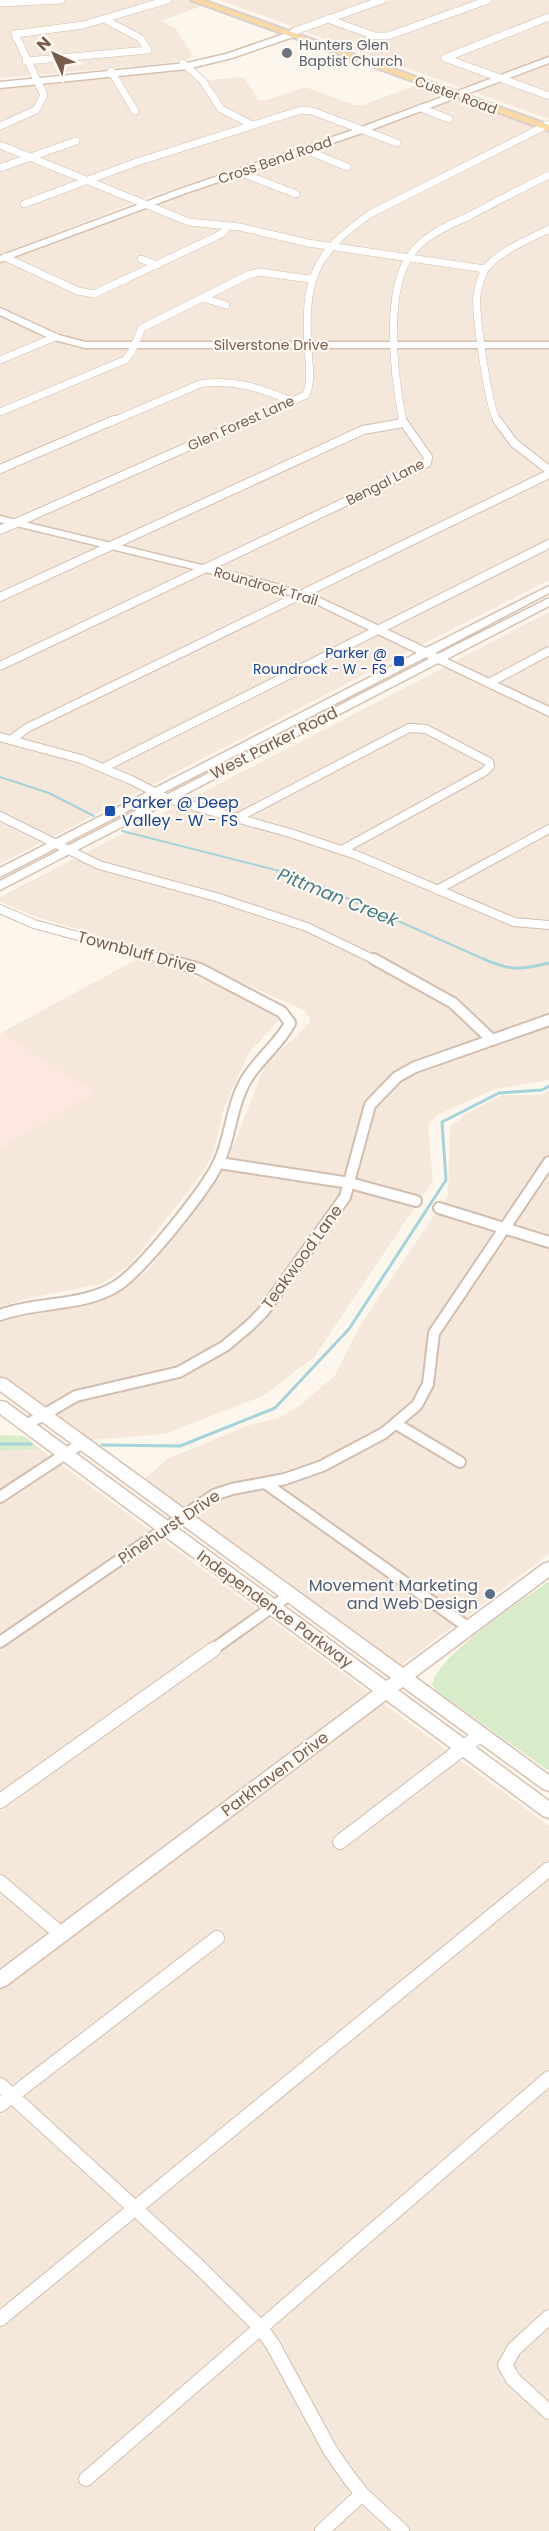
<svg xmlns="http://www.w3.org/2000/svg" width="549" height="2531" font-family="Poppins,sans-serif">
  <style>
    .residential { fill: #f5e8da }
    .commercial { fill: #fde8e0 }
    .green { fill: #d8ecc9 }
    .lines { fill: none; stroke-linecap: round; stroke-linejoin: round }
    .stream-far1 { stroke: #a5d3da; stroke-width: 2 }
    .stream { stroke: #a5d3da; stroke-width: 3 }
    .street-far3-casing { stroke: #d1beb0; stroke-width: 8 }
    .street-far2-casing { stroke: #d1beb0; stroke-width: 10 }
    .street-far1-casing { stroke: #d1beb0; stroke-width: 14 }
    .street-casing { stroke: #d1beb0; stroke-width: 16 }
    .secondary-casing { stroke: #d6c0b0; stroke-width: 3 }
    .primary-casing { stroke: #dad1cd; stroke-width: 4 }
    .street-far3 { stroke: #fff; stroke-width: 7 }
    .street-far2 { stroke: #fff; stroke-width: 8 }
    .street-far1 { stroke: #fff; stroke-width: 10 }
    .street { stroke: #fff; stroke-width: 14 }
    .secondary { fill: #fff; fill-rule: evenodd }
    .primary { fill: #fbd9a5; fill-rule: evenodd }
    .worship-dot { fill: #6b7280; stroke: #fffaf3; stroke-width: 2 }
    .transit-dot { fill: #1a4fb4; stroke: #fffaf3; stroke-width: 2 }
    .service-dot { fill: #5c6f8a; stroke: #fffaf3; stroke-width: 2 }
    .labels { text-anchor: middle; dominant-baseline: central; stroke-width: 4.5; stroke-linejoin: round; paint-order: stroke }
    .far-worship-label { font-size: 14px; fill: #5b616d; stroke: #fffaf3; text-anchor: start }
    .far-street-label { font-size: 14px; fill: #7a5c4d; stroke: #fffaf3 }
    .far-transit-label { font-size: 14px; fill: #164399; stroke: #fffaf3; text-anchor: end }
    .street-label { font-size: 16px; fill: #7a5c4d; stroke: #fffaf3 }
    .transit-label { font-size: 16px; fill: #164399; stroke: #fffaf3; text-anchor: start }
    .service-label { font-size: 16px; fill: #4e5e75; stroke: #fffaf3; text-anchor: end }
    .water-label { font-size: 18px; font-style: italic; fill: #437c86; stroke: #fffaf3 }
  </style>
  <rect width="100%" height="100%" fill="#fdf6ec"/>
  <g class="residential">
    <path d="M0 0H189L204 5 162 21 176 29 194 57 170 63 0 78Z"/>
    <path d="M220 0H375L297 28Z"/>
    <path d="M390 0H549V119L303 31Z"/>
    <path d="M185 68 196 81 243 77 259 100H267L305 87 355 105H363L419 84 445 93 360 127 146 198 0 255V86Z"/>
    <path d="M455 99 549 132V580L421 645 315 596 276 583 39 527 0 515V262L206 185 333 144Z"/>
    <path d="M0 523 281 591 307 600 413 649 0 864Z"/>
    <path d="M549 612V707L455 661Z"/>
    <path d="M445 667 549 717V1080L492 1090 437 1115 428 1126 433 1180 315 1356 265 1395 165 1434 91 1440 0 1377V1321L104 1297 147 1272 223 1172 267 1060 294 1039 309 1023 310 1018 304 1010 211 969 37 917 0 902V897Z"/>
    <path d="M139 958 160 963 214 984 280 1019 248 1054 224 1108 214 1151 204 1171 130 1265 101 1284 25 1299 0 1307V1148L95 1093 1 1033Z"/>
    <path d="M549 1090V1554L400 1666 145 1479 167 1459 249 1425 279 1418 302 1404 335 1375 361 1324 448 1195 450 1127 471 1111 502 1095H541Z"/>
    <path d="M40 1449 549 1826V2531H0V1451Z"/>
  </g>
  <path class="commercial" d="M0 1033 96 1093 0 1148Z"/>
  <g class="green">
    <path d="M0 1435 24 1436 40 1449 0 1451Z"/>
    <path d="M549 1581V1771L437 1691 432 1685C436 1656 523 1600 549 1581Z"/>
  </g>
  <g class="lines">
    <g class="stream-far1">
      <path d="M0 777 49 793 94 816"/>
      <path d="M122 831 295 875 488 961"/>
    </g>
    <g class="stream">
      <path d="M484 959C510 971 522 970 549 963"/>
      <path d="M0 1444H31"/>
      <path d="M102 1445 180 1446 275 1408 349 1329 446 1180 442 1122 499 1093 542 1090 549 1086"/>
    </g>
    <defs>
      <g id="street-far3">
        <path d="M0 3 61 0"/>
        <path d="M549 17 445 58 549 96"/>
        <path d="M328 19 375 36H388L488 0"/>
        <path d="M295 31 382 0"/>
        <path d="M26 61 148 50 140 38 106 20"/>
        <path d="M183 63 202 80 221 109 252 125"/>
        <path d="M111 71 135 111"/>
        <path d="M421 108 449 119"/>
        <path d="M0 126 36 110 44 95 15 34 83 25 168 0"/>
        <path d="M0 145 189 222 240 227 308 243 485 269"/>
        <path d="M306 150 347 167"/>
        <path d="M0 168 76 141"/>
        <path d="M239 172 296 194"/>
        <path d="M24 204 137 162 301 110 312 111 397 143"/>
        <path d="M5 257 78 291 94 294 213 238 224 232 228 226"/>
        <path d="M141 259 157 265"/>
        <path d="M203 298 226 305"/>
        <path d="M0 360 55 337"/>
        <path d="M0 412 125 360 131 353 142 328 248 275 259 272 309 279"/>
        <path d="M111 422 200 384C233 379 261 388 291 401"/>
        <path d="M245 422 306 395C312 381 309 364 308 349 304 280 313 254 370 214L549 124"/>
        <path d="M403 422C394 376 382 284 416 248 431 232 452 224 471 215 497 201 523 188 549 175"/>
        <path d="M498 422C488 408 475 313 477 295 478 288 482 273 486 268 501 250 528 240 549 229"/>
      </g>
      <g id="street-far2">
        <path d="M497 420 514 443 549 470"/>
        <path d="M0 469 114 420"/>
        <path d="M0 530 248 420"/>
        <path d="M0 597 363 430 403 423"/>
        <path d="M0 666 427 463 428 457 402 420"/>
        <path d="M489 683 549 651"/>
        <path d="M0 737 81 759 131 780 168 799 290 833 356 855 514 922 549 925"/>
        <path d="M12 739 27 728 549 474"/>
        <path d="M103 768 549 544"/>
        <path d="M0 816 99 865 216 897 307 927 377 961"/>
        <path d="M235 819 409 728 426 729 489 762 490 766 484 772 342 850"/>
        <path d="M437 890 549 829"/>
        <path d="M0 909 34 924 170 961"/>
      </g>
      <g id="street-far1">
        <path d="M374 959 453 1003 492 1040"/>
        <path d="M219 1163 350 1183 416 1201"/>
        <path d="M439 1208 549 1242"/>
        <path d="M0 1315C37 1301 85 1307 118 1285 143 1268 206 1190 219 1162 231 1136 231 1106 246 1080 258 1059 279 1045 290 1023L282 1012 200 969 164 959"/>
        <path d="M26 1425 76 1396 179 1372 225 1346 249 1326 263 1312 345 1197 370 1105 397 1077 415 1067 549 1020"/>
        <path d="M398 1425 460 1462"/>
        <path d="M265 1483 469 1628"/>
        <path d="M0 1497 82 1443"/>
        <path d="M0 1642 214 1495 232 1489 285 1479 322 1466 384 1433 417 1405 428 1384 434 1333 549 1162"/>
        <path d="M212 1650 289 1595"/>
      </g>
      <g id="street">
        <path d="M0 1801 214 1649"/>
        <path d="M340 1842 480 1735"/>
        <path d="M0 1882 61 1934"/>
        <path d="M0 2085 197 2265 261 2328 273 2345 330 2450 348 2476 362 2494 402 2531"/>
        <path d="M0 2105 217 1938"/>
        <path d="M549 2317 514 2349 505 2365 513 2379 549 2412"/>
        <path d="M0 2319 549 1869"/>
        <path d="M86 2479 549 2078"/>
        <path d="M322 2531 362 2494"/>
      </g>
      <g id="secondary">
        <path d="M292 29 299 31 293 37 232 58 187 69 0 88V82L187 63 226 54 287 33Z"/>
        <path d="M549 57V63L365 132 186 193 0 262V256L180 189 359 128Z"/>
        <path d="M0 308 59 335 85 342H549V348H85L51 339 0 315Z"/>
        <path d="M0 516 259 579 318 597 426 648 549 586V593L435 653 438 654 549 598V606L447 659 549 707V716L438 663 0 890V881L429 659 426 657 0 877V868L417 653 310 601 251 583 0 522Z"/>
        <path d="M0 1378 6 1379 403 1668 543 1564 549 1562V1577L415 1677 549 1775V1791L543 1789 403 1687 398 1690 549 1801V1818L543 1816 386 1700 7 1985 0 1988V1970L373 1691 0 1414V1401L6 1402 386 1681 391 1678 0 1391Z"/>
      </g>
      <path id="primary" d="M191 0H203L549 125V131Z"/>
    </defs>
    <use href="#street-far3" class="street-far3-casing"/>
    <use href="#street-far2" class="street-far2-casing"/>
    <use href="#street-far1" class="street-far1-casing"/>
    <use href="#street" class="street-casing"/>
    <use href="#secondary" class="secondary-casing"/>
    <use href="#primary" class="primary-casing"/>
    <use href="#street-far3" class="street-far3"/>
    <use href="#street-far2" class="street-far2"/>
    <use href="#street-far1" class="street-far1"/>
    <use href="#street" class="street"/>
    <use href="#secondary" class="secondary"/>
    <use href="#primary" class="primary"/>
  </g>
  <circle class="worship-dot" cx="287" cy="53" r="6"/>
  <g class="transit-dot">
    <rect x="393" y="655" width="12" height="12" rx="3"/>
    <rect x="104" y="805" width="12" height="12" rx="3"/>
  </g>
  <circle class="service-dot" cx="490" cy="1594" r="6"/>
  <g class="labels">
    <g class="far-worship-label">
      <text x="299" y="45">Hunters Glen<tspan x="299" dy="16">Baptist Church</tspan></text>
    </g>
    <g class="far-street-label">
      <text transform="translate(456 95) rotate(20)">Custer Road</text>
      <text transform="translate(275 160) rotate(-19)">Cross Bend Road</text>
      <text x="271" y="345">Silverstone Drive</text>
      <text transform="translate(241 423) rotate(-24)">Glen Forest Lane</text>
      <text transform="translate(385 482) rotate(-27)">Bengal Lane</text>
      <text transform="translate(266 586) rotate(16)">Roundrock Trail</text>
    </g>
    <g class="far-transit-label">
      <text x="387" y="653">Parker @<tspan x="387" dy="16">Roundrock - W - FS</tspan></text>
    </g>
    <g class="street-label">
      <text transform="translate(274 743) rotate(-27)">West Parker Road</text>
      <text transform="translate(137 952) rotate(15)">Townbluff Drive</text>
      <text transform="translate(302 1257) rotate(-54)">Teakwood Lane</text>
      <text transform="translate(169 1527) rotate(-34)">Pinehurst Drive</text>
      <text transform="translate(275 1609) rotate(36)">Independence Parkway</text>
      <text transform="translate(275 1774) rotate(-37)">Parkhaven Drive</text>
    </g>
    <g class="transit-label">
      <text x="122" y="802">Parker @ Deep<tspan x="122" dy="18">Valley - W - FS</tspan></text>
    </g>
    <g class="service-label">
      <text x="478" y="1585">Movement Marketing<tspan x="478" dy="18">and Web Design</tspan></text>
    </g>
    <g class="water-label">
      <text transform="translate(338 897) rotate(22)">Pittman Creek</text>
    </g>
  </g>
  <g transform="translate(54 54) rotate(315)" stroke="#fffaf3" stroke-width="4.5" paint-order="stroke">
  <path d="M0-4.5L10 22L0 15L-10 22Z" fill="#7a5c4d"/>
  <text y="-9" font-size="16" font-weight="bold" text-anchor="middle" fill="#7a5c4d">N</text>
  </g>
</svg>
